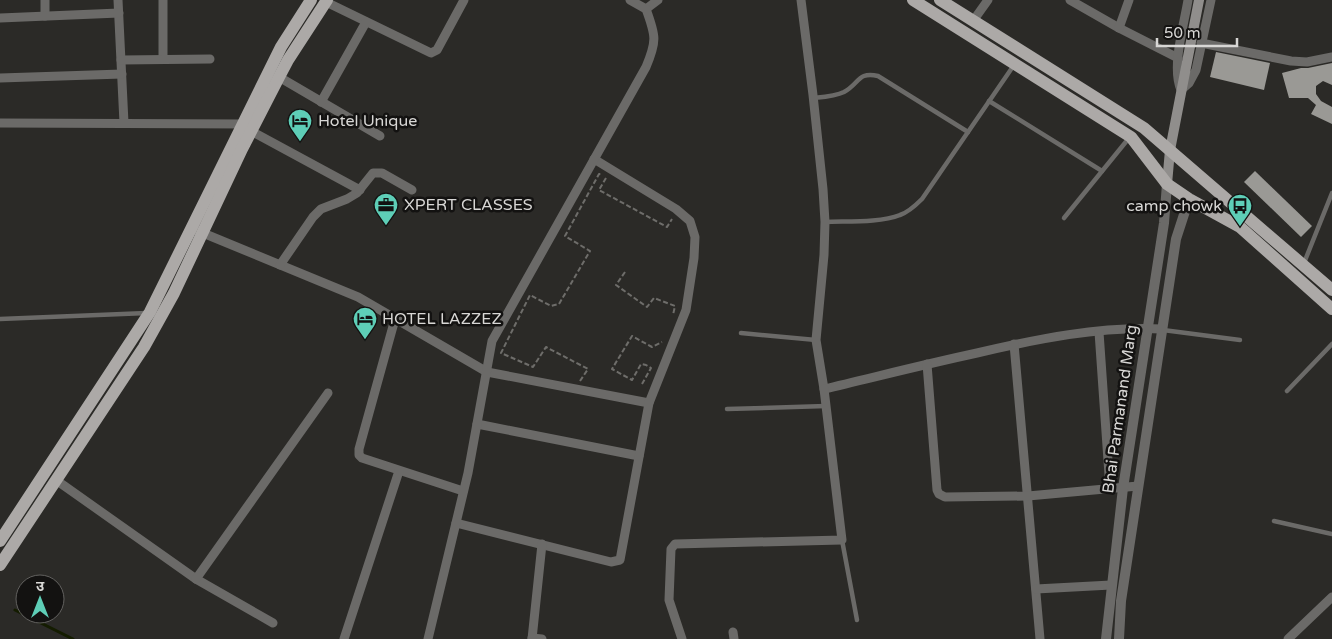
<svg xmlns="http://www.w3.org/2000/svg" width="1332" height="639" font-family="'Varela Round','Noto Sans Devanagari',sans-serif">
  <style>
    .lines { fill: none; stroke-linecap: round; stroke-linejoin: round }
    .stream { stroke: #141c00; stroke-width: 3 }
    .building { fill: #9a9995 }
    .path { stroke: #6e6d6a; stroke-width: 2; stroke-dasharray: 5 2.5; stroke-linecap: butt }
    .service { stroke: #6b6a68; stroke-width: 4.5 }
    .minor { stroke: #6b6a68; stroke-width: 9 }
    .tertiary { stroke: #6b6a68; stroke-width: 10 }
    .secondary { stroke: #908e8c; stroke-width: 10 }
    .primary { stroke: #aca9a7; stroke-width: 12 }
    .labels { text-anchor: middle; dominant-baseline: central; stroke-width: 5; stroke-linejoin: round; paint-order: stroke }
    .poi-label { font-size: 16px; fill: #d8d7d5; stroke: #131211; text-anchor: start }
    .street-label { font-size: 16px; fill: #d8d7d5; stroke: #131211 }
  </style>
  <rect width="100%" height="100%" fill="#2b2a27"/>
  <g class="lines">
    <path class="stream" d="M15 610 73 639"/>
  </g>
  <g class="building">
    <path d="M1216 52 1270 63 1264 90 1210 77Z"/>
    <path d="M1332 63V85L1323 81 1316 86V94L1321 101 1332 107V124L1311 114 1316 105 1308 98H1289L1282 73 1301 68H1308Z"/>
    <path d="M1255 171 1312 226 1301 237 1244 182Z"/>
  </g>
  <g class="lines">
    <g class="path">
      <path d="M606 178 599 190 667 227 672 219"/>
      <path d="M625 272 616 285 647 307 654 298 675 306 673 315"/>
      <path d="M580 381 588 369 546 347 533 367 501 353 530 295 551 306 559 304 590 251 565 236 599 174H601"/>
      <path d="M642 384 651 368 646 365 641 364 632 380 612 369 632 336 652 347 662 342"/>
    </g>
    <g class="service">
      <path d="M814 98C824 97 836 96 844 92 859 84 858 71 878 76L968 132"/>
      <path d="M989 101 1102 171"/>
      <path d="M1064 218 1129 138"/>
      <path d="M825 222C847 221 880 223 900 215 909 212 916 205 922 199L1014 65"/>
      <path d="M1304 263 1332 193"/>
      <path d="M0 319 147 313"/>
      <path d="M1163 330 1240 340"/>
      <path d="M741 333 816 340"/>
      <path d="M1287 391 1332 344"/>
      <path d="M727 409 826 406"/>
      <path d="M1274 521 1332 534"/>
      <path d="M842 540 857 620"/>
    </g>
    <g class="minor">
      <path d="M45 0V16"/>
      <path d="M118 0 124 123"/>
      <path d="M163 0V59"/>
      <path d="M801 0 813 95 823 189 825 222 824 255 816 340 824 389C875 377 926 364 977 353 1037 339 1100 326 1162 329"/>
      <path d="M1070 0 1119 28 1178 58"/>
      <path d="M1188 0C1184 25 1171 67 1181 90L1189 83 1196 70 1211 0"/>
      <path d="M326 2 431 53 437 50 464 0"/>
      <path d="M646 9 658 0"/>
      <path d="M0 18 119 13"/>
      <path d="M973 21 988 0"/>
      <path d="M1119 28 1129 0"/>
      <path d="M1201 43 1291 61 1307 62 1332 57"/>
      <path d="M121 60 210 59"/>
      <path d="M279 77 380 136"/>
      <path d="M0 78 122 74"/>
      <path d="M321 102 366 22"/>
      <path d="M0 123 247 124"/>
      <path d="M251 131 360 190"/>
      <path d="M198 231 358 297 487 372 649 403"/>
      <path d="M280 265 313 217 321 209 347 199 357 193 373 173H382L412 190"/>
      <path d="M395 319 359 449V455L362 458 463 491"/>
      <path d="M1099 332 1110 489"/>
      <path d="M1014 344 1040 639"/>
      <path d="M927 364 937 490 939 494 945 497 1028 496 1138 486"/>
      <path d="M477 424 639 456"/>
      <path d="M56 480 196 579 273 623"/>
      <path d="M456 523 611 562 620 560 649 403 686 310 694 258 695 237 690 221 676 209 594 159"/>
      <path d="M196 579 328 393"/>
      <path d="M1036 589 1111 585"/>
      <path d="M733 632 734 639"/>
      <path d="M532 638 542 639"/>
      <path d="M344 639 399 471"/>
      <path d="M428 639 468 473 492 341 646 67C657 41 656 36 646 9L630 0"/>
      <path d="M532 639 542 544"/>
      <path d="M682 639 669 600 671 549 675 544 842 540 824 389"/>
      <path d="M1288 639 1332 597"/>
    </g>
    <g class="tertiary">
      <path d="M1106 639 1123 488 1164 223 1167 184"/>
      <path d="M1119 639 1121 601 1176 239 1189 199"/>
    </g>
    <path class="secondary" d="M1167 184 1170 150 1199 0"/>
    <g class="primary">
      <path d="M913 0 1131 137 1167 184 1189 199 1240 227 1332 309"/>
      <path d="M940 0 1144 128 1332 290"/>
      <path d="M0 541 150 312 281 47 311 0"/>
      <path d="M0 565 144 347 174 293 242 149 279 77 288 60 327 0"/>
    </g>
  </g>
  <defs>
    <symbol id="hotel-pin" viewBox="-11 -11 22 30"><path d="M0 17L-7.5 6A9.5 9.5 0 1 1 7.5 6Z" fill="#5eceb7" stroke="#131211"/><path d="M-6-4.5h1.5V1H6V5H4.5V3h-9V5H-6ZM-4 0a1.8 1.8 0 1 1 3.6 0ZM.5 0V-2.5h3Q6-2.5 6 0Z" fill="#111"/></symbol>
    <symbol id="office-pin" viewBox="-11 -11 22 30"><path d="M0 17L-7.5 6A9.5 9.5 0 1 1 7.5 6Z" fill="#5eceb7" stroke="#131211"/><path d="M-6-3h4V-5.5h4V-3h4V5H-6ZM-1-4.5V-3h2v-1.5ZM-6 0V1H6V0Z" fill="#111"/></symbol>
    <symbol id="bus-pin" viewBox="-11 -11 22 30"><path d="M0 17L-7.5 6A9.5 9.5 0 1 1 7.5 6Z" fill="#5eceb7" stroke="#131211"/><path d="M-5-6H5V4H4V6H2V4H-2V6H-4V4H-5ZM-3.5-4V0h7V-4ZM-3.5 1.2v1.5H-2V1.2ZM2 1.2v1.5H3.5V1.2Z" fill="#111"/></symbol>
  </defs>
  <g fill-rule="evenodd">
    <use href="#hotel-pin" x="286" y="107" width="28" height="38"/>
    <use href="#office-pin" x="372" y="191" width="28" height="38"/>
    <use href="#bus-pin" x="1226" y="192" width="28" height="38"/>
    <use href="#hotel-pin" x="351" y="305" width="28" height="38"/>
  </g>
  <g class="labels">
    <g class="poi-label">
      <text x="318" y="121">Hotel Unique</text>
      <text x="404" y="205">XPERT CLASSES</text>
      <text x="1222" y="206" text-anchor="end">camp chowk</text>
      <text x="382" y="319">HOTEL LAZZEZ</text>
    </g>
    <g class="street-label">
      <text transform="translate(1120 409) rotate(-82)">Bhai Parmanand Marg</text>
    </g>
  </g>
  <g transform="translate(40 599)"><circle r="24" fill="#131211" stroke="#62615f"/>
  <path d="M0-4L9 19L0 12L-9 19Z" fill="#5eceb7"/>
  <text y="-8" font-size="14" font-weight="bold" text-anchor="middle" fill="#d8d7d5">उ</text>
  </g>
  <path d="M1157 38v8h80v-8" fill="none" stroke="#d8d7d5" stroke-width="2.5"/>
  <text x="1164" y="38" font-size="15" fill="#d8d7d5" stroke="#131211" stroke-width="4" paint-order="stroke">50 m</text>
</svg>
